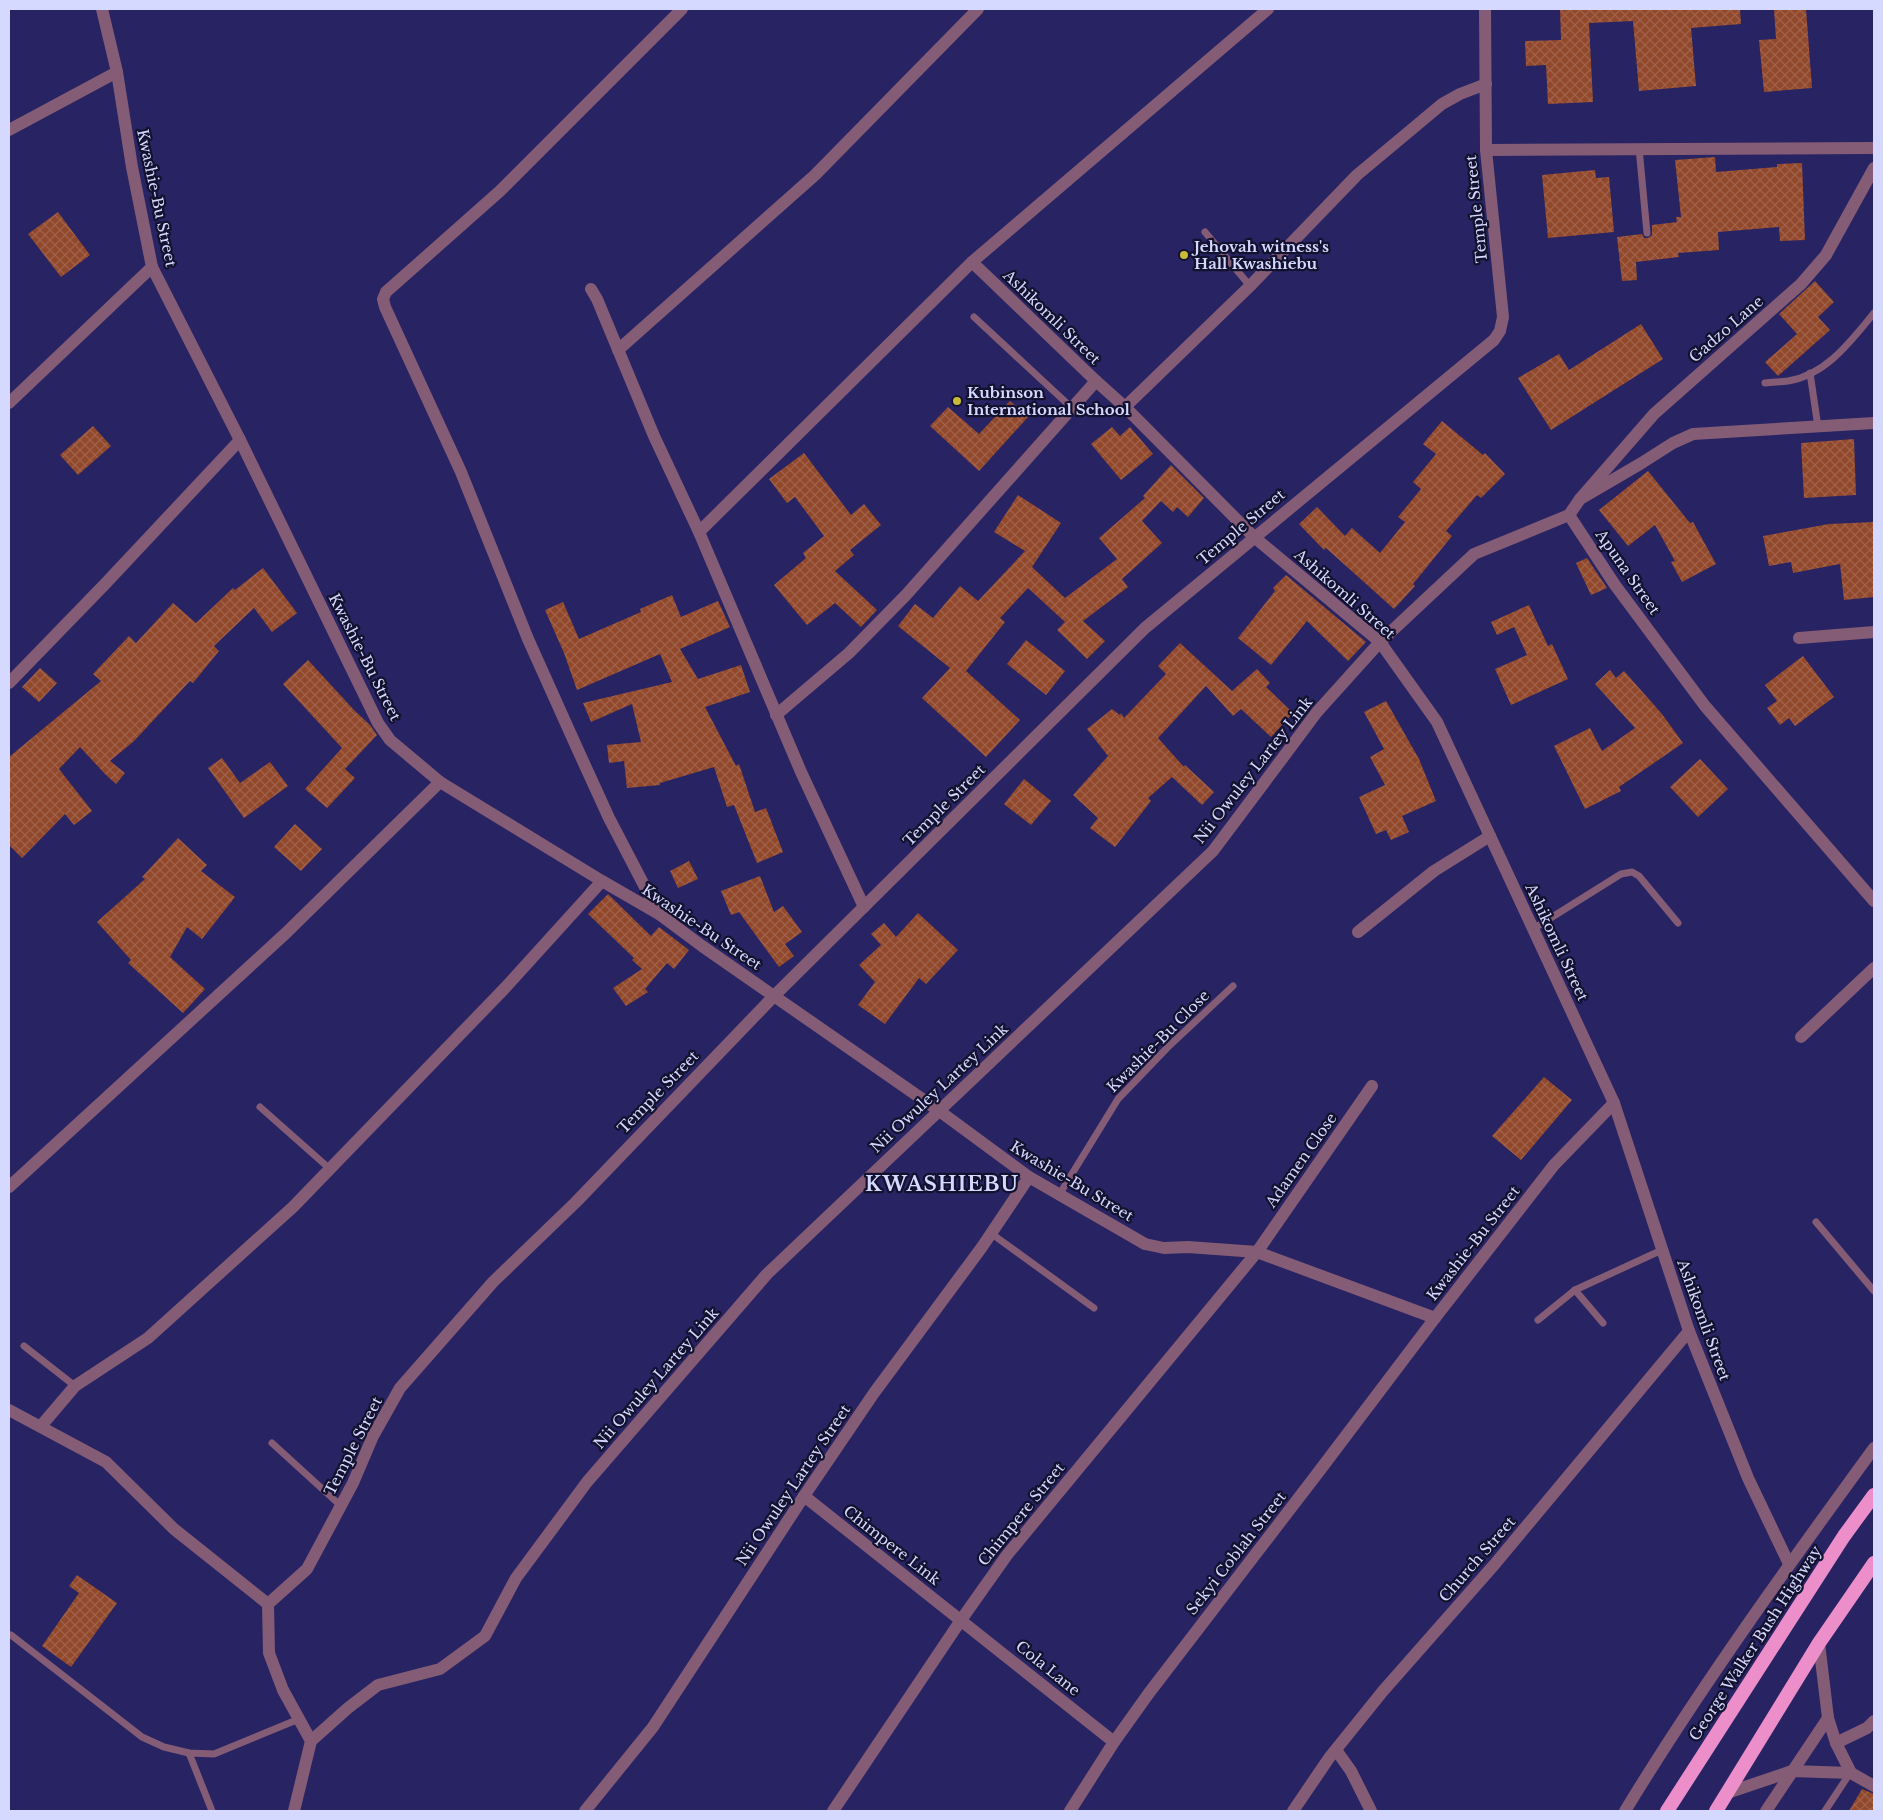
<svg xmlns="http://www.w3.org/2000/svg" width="1883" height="1820" font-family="'Libre Baskerville',serif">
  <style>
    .building { fill: url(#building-cross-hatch) }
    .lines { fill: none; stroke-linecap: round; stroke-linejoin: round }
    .service { stroke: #855c76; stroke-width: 7 }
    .minor { stroke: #855c76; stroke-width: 12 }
    .tertiary { stroke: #855c76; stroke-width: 12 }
    .trunk { stroke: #ec8eca; stroke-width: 14 }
    .poi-dot { fill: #caba39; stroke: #13122e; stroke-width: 2 }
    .labels { text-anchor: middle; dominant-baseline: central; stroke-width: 4.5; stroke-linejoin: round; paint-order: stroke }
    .street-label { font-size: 15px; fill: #d5d8ff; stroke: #13122e }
    .poi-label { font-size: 15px; font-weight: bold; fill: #d5d8ff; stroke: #13122e; text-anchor: start }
    .district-label { font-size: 20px; font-weight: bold; letter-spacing: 1px; fill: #d5d8ff; stroke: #13122e }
  </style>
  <defs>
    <pattern id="building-cross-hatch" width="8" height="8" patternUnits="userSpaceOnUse" patternTransform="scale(1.25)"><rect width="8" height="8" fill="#92482b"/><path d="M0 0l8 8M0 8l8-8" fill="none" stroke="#a0624b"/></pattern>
  </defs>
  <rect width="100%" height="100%" fill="#282362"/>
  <g class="building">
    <path d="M1560 9H1740L1741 24 1691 28 1696 86 1639 91 1633 21 1589 23 1593 102 1548 104 1546 65 1526 66 1525 41 1561 40Z"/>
    <path d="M1774 9H1806L1812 88 1764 92 1759 40 1776 39Z"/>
    <path d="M1715 157 1716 172 1777 167V164L1802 163 1805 240 1780 241 1779 227 1718 232 1719 250 1678 253 1679 257 1636 262 1637 280 1622 281 1617 237 1642 234 1644 238H1648L1652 235V225L1677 222 1676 217H1681L1675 160Z"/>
    <path d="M1595 170 1596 178 1609 177 1614 232 1548 238 1542 175Z"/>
    <path d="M58 212 90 255 61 277 28 234Z"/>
    <path d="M1815 281 1834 302 1818 317 1830 330 1778 376 1765 362 1797 334 1779 314Z"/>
    <path d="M1641 324 1663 359 1551 430 1518 378 1559 354 1569 370Z"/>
    <path d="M1010 401 1028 417 979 471 930 426 948 407 979 434Z"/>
    <path d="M1442 421 1483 455 1485 453 1505 474 1481 498 1477 495 1446 531 1452 536 1413 584 1415 586 1394 609 1326 548 1324 550 1299 524 1317 507 1345 536 1352 528 1380 553 1405 522 1398 517 1421 489 1413 482 1436 454 1423 444Z"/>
    <path d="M93 426 111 446 78 475 60 455Z"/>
    <path d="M1112 427 1120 436 1130 427 1153 454 1121 480 1091 444Z"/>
    <path d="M1854 439 1856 495 1804 498 1801 443Z"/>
    <path d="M804 453 851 515 864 504 881 525 850 550 854 555 835 571 877 610 861 627 835 603 807 625 774 585 806 558 803 553 824 536 795 497 787 503 769 479Z"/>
    <path d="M1171 465 1204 498 1188 517 1177 507 1173 512 1161 501 1142 521 1162 543 1122 579 1128 587 1083 621 1105 641 1087 659 1057 630 1065 622 1028 588 1000 618 1005 622 966 671 1020 720 986 757 922 698 950 668 898 626 915 604 933 618 960 586 978 601 1025 551 994 532 1018 495 1061 523 1032 567 1065 598 1117 559 1099 538 1145 498 1143 496Z"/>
    <path d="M1648 471 1690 523 1693 522 1716 564 1682 582 1671 562 1675 561 1655 525 1628 546 1599 510Z"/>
    <path d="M1874 522V597L1844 600 1840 564 1793 573 1791 562 1769 566 1763 536 1829 524Z"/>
    <path d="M1587 558 1607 588 1591 595 1576 563Z"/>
    <path d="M263 568 297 613 272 632 254 608 214 646 219 651 193 683 190 681 134 741 110 761 125 773 116 784 105 774 80 747 59 769 92 811 74 825 65 814 22 858 9 845V757L101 681 93 674 129 636 136 643 173 603 196 623 233 588 235 590Z"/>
    <path d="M1286 575 1366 642 1348 661 1307 621 1271 665 1238 638 1275 591 1273 588Z"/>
    <path d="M672 595 681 617 718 601 730 627 680 649 698 679 741 665 750 692 705 707 736 766 739 764 755 812 766 808 783 852 757 863 734 805 727 807 714 767 660 783V785L627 788 624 761 609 763 607 745 641 742 632 704 591 722 583 703 672 682 660 654 577 690 564 653 545 610 563 602 579 639 641 612 640 609Z"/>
    <path d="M1529 605 1548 646 1552 644 1568 679 1511 705 1495 669 1527 655 1514 627 1497 635 1491 622Z"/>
    <path d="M1026 640 1065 671 1046 695 1007 664Z"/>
    <path d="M1180 643 1232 691 1257 669 1270 683 1266 687 1293 713 1271 737 1241 709 1233 716 1206 686 1158 738 1184 767 1185 765 1214 792 1202 805 1172 777 1148 798 1151 801 1115 847 1090 828 1098 818 1073 795 1108 756 1087 729 1112 709 1120 715 1121 713 1124 718 1166 674 1158 666Z"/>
    <path d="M1803 656 1834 697 1795 726 1789 718 1780 725 1767 708 1777 701 1765 685Z"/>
    <path d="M308 660 354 710 370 725 377 735 345 769 355 778 327 808 305 789 342 748 283 684Z"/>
    <path d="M40 668 57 683 39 702 22 687Z"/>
    <path d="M1610 670 1616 678 1624 671 1662 714 1683 743 1619 787 1621 791 1585 809 1554 746 1590 728 1602 751 1635 728 1595 684Z"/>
    <path d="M1386 701 1419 759 1436 801 1402 816 1409 832 1391 840 1386 830 1376 834 1359 797 1385 785 1370 757 1384 749 1364 712Z"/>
    <path d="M222 758 240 783 270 762 288 786 244 818 208 768Z"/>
    <path d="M1700 759 1728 789 1698 817 1670 787Z"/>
    <path d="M1024 779 1051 801 1031 825 1004 804Z"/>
    <path d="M295 824 322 849 301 871 274 847Z"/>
    <path d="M178 838 207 865 201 871 235 897 202 939 187 927 170 957 205 989 183 1013 128 963 131 960 97 922 145 879 142 877Z"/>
    <path d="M689 861 698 879 678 888 670 871Z"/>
    <path d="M760 876 774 912 783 906 802 932 785 944 794 956 779 967 739 912 731 915 721 891Z"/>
    <path d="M608 894 651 936 659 927 689 950 674 969 667 963 645 989 648 992 626 1006 613 988 642 969 632 960 634 958 588 914Z"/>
    <path d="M918 913 958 950 926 984 919 978 885 1024 858 1005 875 982 859 965 881 945 871 934 884 923 896 937Z"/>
    <path d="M1544 1077 1572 1100 1521 1160 1492 1136Z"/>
    <path d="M77 1575 117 1603 71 1667 42 1646 79 1593 69 1586Z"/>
    <path d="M1862 1789 1874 1794V1811H1849Z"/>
  </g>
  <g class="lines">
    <g class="service">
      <path d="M1639 148 1647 233"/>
      <path d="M1205 232 1250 286"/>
      <path d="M974 317 1072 408"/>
      <path d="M1810 373 1818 427"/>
      <path d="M1765 383C1772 382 1780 382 1788 381 1826 375 1851 341 1874 313"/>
      <path d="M1533 929 1621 874 1632 872 1639 876 1678 923"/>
      <path d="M260 1107 330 1169"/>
      <path d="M1059 1195 1118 1099 1167 1048 1233 986"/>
      <path d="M1816 1222 1874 1291"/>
      <path d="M992 1234 1094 1308"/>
      <path d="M1575 1290 1603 1323"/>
      <path d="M1538 1320 1575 1290 1662 1250"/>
      <path d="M24 1346 75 1386"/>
      <path d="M272 1443 341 1506"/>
      <path d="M11 1635 142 1737 164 1747 189 1753 214 1754 299 1719"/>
      <path d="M189 1753 212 1811"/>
      <path d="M1825 1811 1850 1773"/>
    </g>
    <g class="minor">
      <path d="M102 9 117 72 132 167 152 267 240 440 378 723 390 740 440 782 602 881 659 914 702 946 938 1110 1029 1177 1145 1244 1164 1248 1188 1247 1257 1252 1435 1318"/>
      <path d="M1268 9 972 262 1096 381 1125 407 1254 537 1380 642 1437 722 1614 1103 1689 1331 1748 1478 1789 1564"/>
      <path d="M9 130 117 72"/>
      <path d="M1486 150 1874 148"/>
      <path d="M591 289 597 299 654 436 699 532 801 772 864 907"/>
      <path d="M618 350 815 175 978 9"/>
      <path d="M9 403 152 267"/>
      <path d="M1125 407 1250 286 1357 175 1442 104 1460 94 1486 84"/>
      <path d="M1580 499 1654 414 1801 284 1826 255 1874 168"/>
      <path d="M1569 515 1615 585 1705 706 1874 901"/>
      <path d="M1569 515 1580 499 1640 464 1673 443 1693 434 1874 423"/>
      <path d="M699 532 972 262"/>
      <path d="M1799 638 1874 632"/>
      <path d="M9 683 106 583 240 440"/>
      <path d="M776 715 849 653 906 595 1096 381"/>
      <path d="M659 914 609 818 577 748 528 639 461 472 385 307 383 299 386 292 500 191 682 9"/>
      <path d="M1358 932 1434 871 1490 836"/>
      <path d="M1801 1037 1874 968"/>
      <path d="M9 1187 286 933 440 782"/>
      <path d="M9 1410 106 1462 174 1529 268 1604 269 1653 283 1690 311 1741 294 1811"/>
      <path d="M41 1426 75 1386 148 1338 293 1207 504 989 602 881"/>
      <path d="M804 1496 1114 1742"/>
      <path d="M268 1604 307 1569 353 1483 373 1436 400 1388 493 1282 576 1202 774 996 1145 628 1494 340 1500 331 1503 317 1486 150 1485 9"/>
      <path d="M311 1741 348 1708 378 1685 440 1669 485 1636 516 1578 587 1482 767 1274 1213 851 1317 712 1380 642 1474 554 1569 515"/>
      <path d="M1836 1743 1867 1728 1874 1721"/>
      <path d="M1336 1750 1351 1771 1371 1811"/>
      <path d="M585 1811 653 1727 804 1496 874 1393 982 1247 1029 1177"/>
      <path d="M833 1811 961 1620 1007 1555 1257 1252 1372 1086"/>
      <path d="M1070 1811 1114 1742 1149 1693 1317 1474 1435 1318 1554 1165 1614 1103"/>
      <path d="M1293 1811 1329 1758 1383 1691 1494 1565 1689 1331"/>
      <path d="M1625 1811C1701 1686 1788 1566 1874 1448"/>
      <path d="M1766 1811 1828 1718"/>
    </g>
    <g class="tertiary">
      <path d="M1819 1643 1828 1718 1836 1743 1851 1773"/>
      <path d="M1727 1793 1792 1771 1851 1773 1874 1786"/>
    </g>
    <g class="trunk">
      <path d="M1667 1811 1844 1536 1874 1495"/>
      <path d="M1716 1811 1819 1643 1874 1563"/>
    </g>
  </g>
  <g class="poi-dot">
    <circle cx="1184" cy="255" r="5"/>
    <circle cx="957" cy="401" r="5"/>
  </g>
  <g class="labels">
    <g class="street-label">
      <text transform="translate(157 198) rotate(78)">Kwashie-Bu Street</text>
      <text transform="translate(1476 209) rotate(-96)">Temple Street</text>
      <text transform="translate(1052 317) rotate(44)">Ashikomli Street</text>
      <text transform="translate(1726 329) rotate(-41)">Gadzo Lane</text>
      <text transform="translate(1241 527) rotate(-40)">Temple Street</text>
      <text transform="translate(1628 572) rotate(55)">Apuna Street</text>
      <text transform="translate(1345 594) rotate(41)">Ashikomli Street</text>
      <text transform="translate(365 657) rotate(63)">Kwashie-Bu Street</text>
      <text transform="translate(1253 770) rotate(-52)">Nii Owuley Lartey Link</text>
      <text transform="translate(944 805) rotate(-45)">Temple Street</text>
      <text transform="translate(702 927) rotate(34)">Kwashie-Bu Street</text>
      <text transform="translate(1557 942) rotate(65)">Ashikomli Street</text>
      <text transform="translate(1158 1041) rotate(-45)">Kwashie-Bu Close</text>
      <text transform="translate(939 1088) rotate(-43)">Nii Owuley Lartey Link</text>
      <text transform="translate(658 1092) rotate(-46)">Temple Street</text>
      <text transform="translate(1301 1160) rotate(-55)">Adamen Close</text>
      <text transform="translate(1072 1181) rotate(31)">Kwashie-Bu Street</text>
      <text transform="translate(1473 1243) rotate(-52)">Kwashie-Bu Street</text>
      <text transform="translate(1704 1320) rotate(70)">Ashikomli Street</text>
      <text transform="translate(656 1378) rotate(-49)">Nii Owuley Lartey Link</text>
      <text transform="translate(353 1446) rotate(-63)">Temple Street</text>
      <text transform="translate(793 1485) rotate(-56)">Nii Owuley Lartey Street</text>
      <text transform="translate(1021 1514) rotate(-51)">Chimpere Street</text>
      <text transform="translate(892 1545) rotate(38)">Chimpere Link</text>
      <text transform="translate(1236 1553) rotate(-52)">Sekyi Coblah Street</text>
      <text transform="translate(1477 1559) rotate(-49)">Church Street</text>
      <text transform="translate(1755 1643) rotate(-57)">George Walker Bush Highway</text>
      <text transform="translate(1048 1668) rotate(39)">Cola Lane</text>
    </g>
    <g class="poi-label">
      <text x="1194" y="246">Jehovah witness's<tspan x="1194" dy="17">Hall Kwashiebu</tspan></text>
      <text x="967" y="392">Kubinson<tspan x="967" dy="17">International School</tspan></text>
    </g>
    <g class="district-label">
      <text x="942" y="1184">KWASHIEBU</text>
    </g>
  </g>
  <rect width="1883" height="1820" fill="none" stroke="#d5d8ff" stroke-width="20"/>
</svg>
